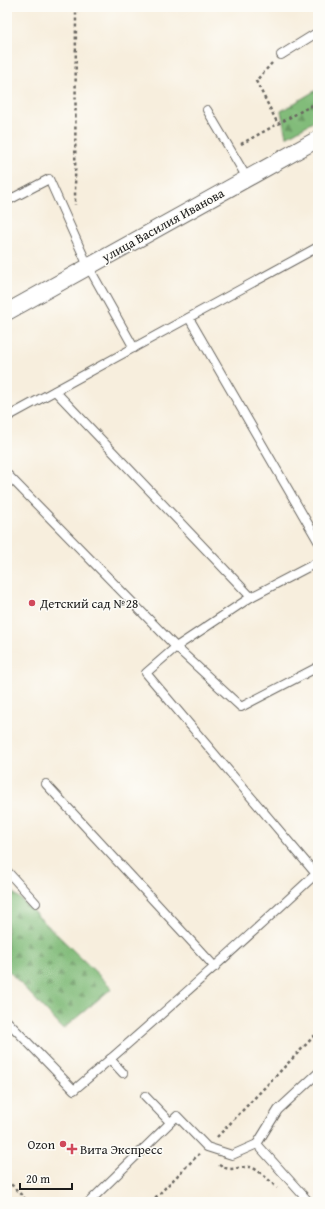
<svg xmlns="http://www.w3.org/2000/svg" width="325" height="1209" font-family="'Gentium Book Plus',serif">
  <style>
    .forest { fill: url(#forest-firs); stroke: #4f6c4b }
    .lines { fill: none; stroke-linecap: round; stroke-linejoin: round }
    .service-casing { stroke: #696660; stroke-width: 10 }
    .minor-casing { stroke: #696660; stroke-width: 18 }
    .path { stroke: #696660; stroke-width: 2.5; stroke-dasharray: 3 3; stroke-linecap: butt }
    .service { stroke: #fff; stroke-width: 8 }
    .minor { stroke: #fff; stroke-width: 16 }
    .poi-dot { fill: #d1495b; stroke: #fdfcf7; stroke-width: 1.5 }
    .labels { text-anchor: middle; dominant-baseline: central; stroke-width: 3; stroke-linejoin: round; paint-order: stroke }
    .street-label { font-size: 13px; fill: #1c1c1c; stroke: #fdfcf7 }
    .poi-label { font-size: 13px; fill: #1c1c1c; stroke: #fdfcf7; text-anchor: start }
  </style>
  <defs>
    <pattern id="forest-firs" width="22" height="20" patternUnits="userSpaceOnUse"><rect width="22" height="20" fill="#82bc7a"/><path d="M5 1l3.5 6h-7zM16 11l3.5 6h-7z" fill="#6a9863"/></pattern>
  </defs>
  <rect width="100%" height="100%" fill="#fdfcf7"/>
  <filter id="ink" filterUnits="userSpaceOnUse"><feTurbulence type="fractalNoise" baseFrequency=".025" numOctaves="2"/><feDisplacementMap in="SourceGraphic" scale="8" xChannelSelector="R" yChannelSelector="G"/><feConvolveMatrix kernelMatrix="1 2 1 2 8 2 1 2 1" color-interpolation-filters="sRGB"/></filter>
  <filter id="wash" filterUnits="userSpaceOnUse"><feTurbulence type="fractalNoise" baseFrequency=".012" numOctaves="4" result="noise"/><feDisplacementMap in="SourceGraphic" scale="16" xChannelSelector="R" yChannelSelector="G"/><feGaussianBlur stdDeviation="0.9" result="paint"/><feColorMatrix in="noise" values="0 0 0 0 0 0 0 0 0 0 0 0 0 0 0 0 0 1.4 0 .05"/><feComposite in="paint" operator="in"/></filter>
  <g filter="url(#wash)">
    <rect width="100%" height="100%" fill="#f7eedd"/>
    <g class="forest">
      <path d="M318 89V119L286 137 281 111Z"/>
      <path d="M7 886 112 988 63 1029 7 969Z"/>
    </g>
  </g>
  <g filter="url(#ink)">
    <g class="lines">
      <defs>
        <g id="service">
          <path d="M281 55 318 32"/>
          <path d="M207 110 247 178"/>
          <path d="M7 201 49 179 88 266 134 348"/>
          <path d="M189 318 318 541"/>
          <path d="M55 391 251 597"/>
          <path d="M7 417 318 247"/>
          <path d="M7 474 176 647 241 707 318 667"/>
          <path d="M46 784 215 967"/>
          <path d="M7 871 36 903"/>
          <path d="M316 874 146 673 176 647 251 597 318 562"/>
          <path d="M7 1021 74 1090C157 1020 238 946 318 872"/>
          <path d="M110 1059 123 1073"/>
          <path d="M145 1096 170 1122"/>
          <path d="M89 1202 177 1116 207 1147 232 1155 257 1144"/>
          <path d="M309 1202 257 1144 278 1110 318 1073"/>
        </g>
        <path id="minor" d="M7 312 318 139"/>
      </defs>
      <use href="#service" class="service-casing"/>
      <use href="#minor" class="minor-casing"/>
      <g class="path">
        <path d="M74 7 76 11 75 205"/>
        <path d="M272 63 256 81 278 124"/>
        <path d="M241 144 318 102"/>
        <path d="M217 1137 318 1032"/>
        <path d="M219 1165C232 1173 237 1166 250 1167 257 1168 272 1183 277 1188"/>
        <path d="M7 1180 28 1202"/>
        <path d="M151 1202 199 1154"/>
      </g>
      <use href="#service" class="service"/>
      <use href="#minor" class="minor"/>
    </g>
  </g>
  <g class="poi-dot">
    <circle cx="32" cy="603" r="4"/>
    <circle cx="63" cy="1144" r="4"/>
    <path d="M70 1143h4v4h4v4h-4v4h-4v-4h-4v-4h4z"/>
  </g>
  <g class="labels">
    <g class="street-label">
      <text transform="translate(163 225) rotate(-29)">улица Василия Иванова</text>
    </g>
    <g class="poi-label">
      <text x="40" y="603">Детский сад №28</text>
      <text x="55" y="1144" text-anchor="end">Ozon</text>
      <text x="80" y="1149">Вита Экспресс</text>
    </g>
  </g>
  <rect width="325" height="1209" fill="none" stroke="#fdfcf7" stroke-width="24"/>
  <path d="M20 1183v6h52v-6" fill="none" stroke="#1c1c1c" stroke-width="2"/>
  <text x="26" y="1183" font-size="12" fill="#1c1c1c" stroke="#fdfcf7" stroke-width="3" paint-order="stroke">20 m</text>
</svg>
